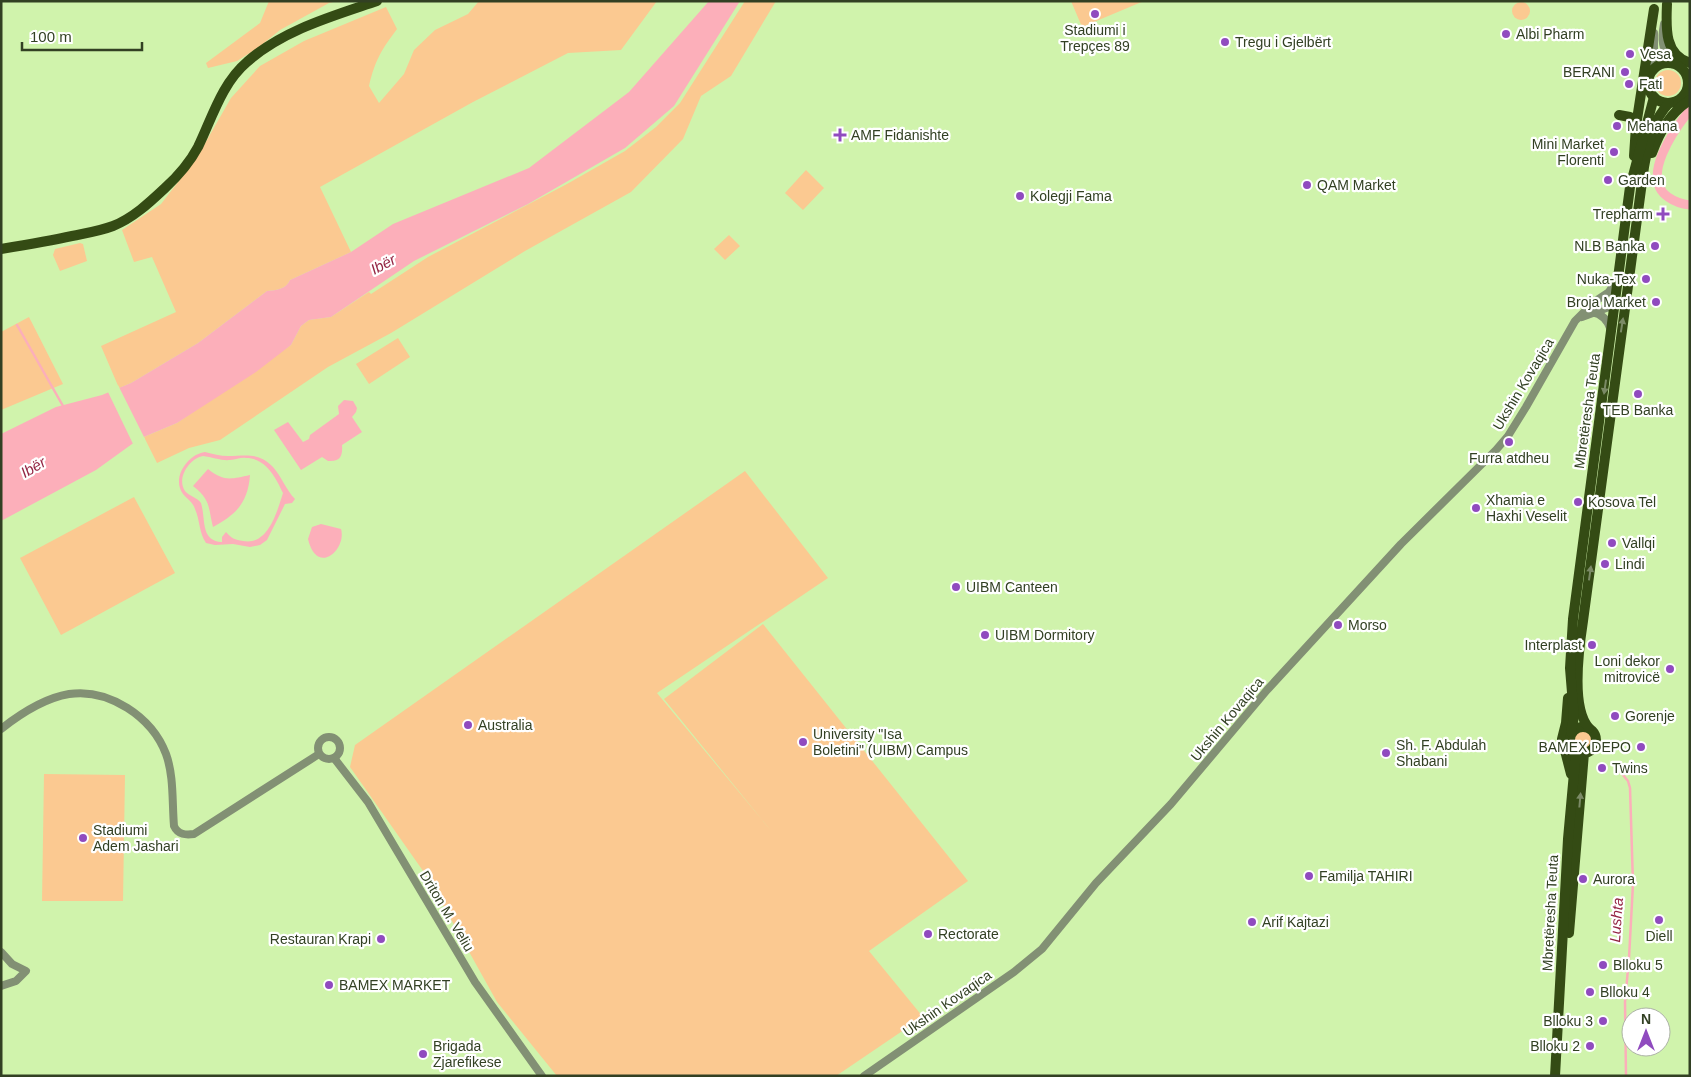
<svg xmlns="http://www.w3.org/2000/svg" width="1691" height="1077" font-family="Arial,sans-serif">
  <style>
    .green { fill: #fbc991 }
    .water { fill: #fcafba; fill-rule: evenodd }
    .pier { fill: #d0f3ac }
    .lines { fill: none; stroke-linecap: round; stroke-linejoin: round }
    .stream { stroke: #fcafba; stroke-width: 2.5 }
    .canal { stroke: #fcafba; stroke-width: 9 }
    .minor { stroke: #829074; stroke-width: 8 }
    .major { stroke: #344b14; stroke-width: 10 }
    .oneway { fill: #7b8a66 }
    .poi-dot { fill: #904bbf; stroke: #fff; stroke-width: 2 }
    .labels { text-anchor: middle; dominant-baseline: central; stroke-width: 4.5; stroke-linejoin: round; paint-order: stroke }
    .poi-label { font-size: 14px; fill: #324023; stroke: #fff; text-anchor: start }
    .street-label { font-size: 14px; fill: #324023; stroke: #fff }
    .water-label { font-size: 15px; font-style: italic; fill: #932543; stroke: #fff }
  </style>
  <rect width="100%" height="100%" fill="#d0f3ac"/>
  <g class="green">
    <path d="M269 1H337L329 3 280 30 259 47 237 61 208 68 206 63 260 23Z"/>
    <path d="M479 1H657L621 50 568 53 473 102 320 187 351 252 290 280C286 289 277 290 267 291L198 343 131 383 119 388 101 346 176 312 152 257 134 262 122 230 161 204 196 159 231 98 260 66 304 41 386 7 397 29C382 49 375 60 369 86L379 103 404 74 414 50 435 30 468 14Z"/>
    <path d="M745 1H776L731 76 701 96 683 139 631 192 525 251 391 333 328 367 220 440 189 448 157 463 144 437 177 423 291 345 301 326 309 320 331 317 369 292 371 294 428 257 567 184 625 151 656 127 680 103Z"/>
    <path d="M1071 1H1144L1082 27Z"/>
    <circle cx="1521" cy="11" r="9"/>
    <circle cx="1668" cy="83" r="13"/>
    <path d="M806 170 824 188 803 210 785 193Z"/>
    <path d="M729 235 740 246 725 260 714 249Z"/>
    <path d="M80 243 83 244 87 261 60 271 53 255 55 249Z"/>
    <path d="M29 317 63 384 1 410V332Z"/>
    <path d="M398 338 410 357 369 384 356 364Z"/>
    <path d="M745 471 828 578 657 693 772 832 664 699 763 624 968 881 869 951 923 1017 836 1076H557L497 1002 428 878 350 767 355 745Z"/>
    <path d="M134 497 175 573 61 635 20 558Z"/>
    <circle cx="1583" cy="739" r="9"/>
    <path d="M44 774 125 775 123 901H42Z"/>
  </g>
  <g class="water">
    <path d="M709 1H740L674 106 625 148 528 204 414 261 331 317 309 320 301 326 291 345 256 372 177 423 139 439 96 470 1 521V434L56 407 102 395 131 383 198 343 267 291C277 290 286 289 290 280L351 252 393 224 529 168 629 92Z"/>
    <path d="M344 400 353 401 357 408 356 412 352 417 362 432 342 445C343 456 340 462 328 461L322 457 301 470 274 430 288 422 303 442 309 439 310 435 339 414 338 406Z"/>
    <path d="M205 452C213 454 220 456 228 456 246 456 259 452 273 467 282 477 286 490 295 499L292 503 285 504 267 540 260 545 250 547 233 544 215 545 206 543C199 533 200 520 195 509 193 502 187 499 183 494 171 478 188 454 205 452ZM203 456C212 457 222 461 230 460 236 460 241 457 246 458 266 458 276 478 283 493 277 512 268 546 243 541 235 540 231 538 226 532L222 537V542C200 541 206 519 201 503 197 497 190 497 185 491 176 478 190 458 203 456Z"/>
    <path d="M208 469C224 482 231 479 250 475 248 502 237 514 213 527 208 507 211 500 193 486Z"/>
    <path d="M321 524 341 529C347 549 317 577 308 539L312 527Z"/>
  </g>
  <path class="pier" d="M118 385 145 439 134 446 107 390Z"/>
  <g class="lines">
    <g class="stream">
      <path d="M17 325 63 406"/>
      <path d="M1618 769 1628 781 1630 788 1633 884 1629 958 1625 1002 1626 1076"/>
    </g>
    <path class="canal" d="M1689 111C1674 130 1640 178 1668 197 1675 202 1681 204 1690 205"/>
    <g class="minor">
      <path d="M1664 24C1661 39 1662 50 1672 64"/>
      <path d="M1654 70V33"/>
      <path d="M1592 312C1602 314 1608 320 1611 330"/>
      <path d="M1582 317 1625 301"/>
      <path d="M1 729C20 714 45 698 69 694 109 688 152 717 166 754 174 776 172 802 174 826 178 835 186 835 194 834L319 754"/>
      <circle cx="329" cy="748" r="11"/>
      <path d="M334 758 368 802 475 982 542 1076"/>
      <path d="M1 952 12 964 26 971 16 981 1 986"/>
      <path d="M864 1076 1014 972 1042 949 1096 883 1171 804 1267 690 1401 544 1496 450 1508 436 1526 407 1575 321 1594 302 1609 292 1616 281"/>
    </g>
    <g class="major">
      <path d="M1667 4C1666 27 1664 55 1690 63"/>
      <circle cx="1668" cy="83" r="20"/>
      <path d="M1619 115 1630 117 1636 126"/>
      <path d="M1652 153C1660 131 1670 113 1690 100"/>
      <path d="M1634 156 1636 126 1654 9"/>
      <path d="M1 249C25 245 49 241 72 236 86 233 100 231 113 226 133 218 149 203 165 188 178 176 190 162 198 147 212 118 222 83 247 62 283 30 333 16 377 1"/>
      <path d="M1568 698 1566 723 1562 739 1571 774"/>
      <circle cx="1583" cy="740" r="13"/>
      <path d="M1589 728C1571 708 1579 647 1583 621L1644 167C1649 141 1651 123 1669 103"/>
      <path d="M1571 732 1574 717 1570 668 1573 619 1630 187 1654 97"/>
      <path d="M1569 933 1584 753"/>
      <path d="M1555 1076 1568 839 1576 751"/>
    </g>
  </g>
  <defs><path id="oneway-solid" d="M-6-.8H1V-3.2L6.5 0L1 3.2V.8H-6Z" transform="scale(1.25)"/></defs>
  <g class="oneway">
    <use href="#oneway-solid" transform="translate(1622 325) rotate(-81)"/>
    <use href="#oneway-solid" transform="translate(1605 387) rotate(98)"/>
    <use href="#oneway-solid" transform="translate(1590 573) rotate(-82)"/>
    <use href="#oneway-solid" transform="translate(1580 800) rotate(-85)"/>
  </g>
  <g class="poi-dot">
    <circle cx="1095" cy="14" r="5"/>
    <circle cx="1506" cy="34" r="5"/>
    <circle cx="1225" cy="42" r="5"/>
    <circle cx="1630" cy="54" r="5"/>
    <circle cx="1625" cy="72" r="5"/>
    <circle cx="1629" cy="84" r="5"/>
    <circle cx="1617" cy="126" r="5"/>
    <path d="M837.5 127.5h5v5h5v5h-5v5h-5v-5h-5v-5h5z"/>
    <circle cx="1614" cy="152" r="5"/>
    <circle cx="1608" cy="180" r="5"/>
    <circle cx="1307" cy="185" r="5"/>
    <circle cx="1020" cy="196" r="5"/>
    <path d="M1660.5 206.5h5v5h5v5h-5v5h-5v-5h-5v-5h5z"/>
    <circle cx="1655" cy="246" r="5"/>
    <circle cx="1646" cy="279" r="5"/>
    <circle cx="1656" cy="302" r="5"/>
    <circle cx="1638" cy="394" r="5"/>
    <circle cx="1509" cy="442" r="5"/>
    <circle cx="1578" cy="502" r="5"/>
    <circle cx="1476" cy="508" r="5"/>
    <circle cx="1612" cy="543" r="5"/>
    <circle cx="1605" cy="564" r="5"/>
    <circle cx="956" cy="587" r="5"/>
    <circle cx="1338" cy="625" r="5"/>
    <circle cx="985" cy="635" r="5"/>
    <circle cx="1592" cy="645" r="5"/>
    <circle cx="1670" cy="669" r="5"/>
    <circle cx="1615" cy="716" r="5"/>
    <circle cx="468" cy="725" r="5"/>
    <circle cx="803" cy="742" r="5"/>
    <circle cx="1641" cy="747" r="5"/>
    <circle cx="1386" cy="753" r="5"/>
    <circle cx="1602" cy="768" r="5"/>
    <circle cx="83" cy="838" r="5"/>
    <circle cx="1309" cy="876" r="5"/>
    <circle cx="1583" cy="879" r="5"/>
    <circle cx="1659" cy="920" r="5"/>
    <circle cx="1252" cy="922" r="5"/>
    <circle cx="928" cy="934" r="5"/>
    <circle cx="381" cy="939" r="5"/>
    <circle cx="1603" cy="965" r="5"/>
    <circle cx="329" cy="985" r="5"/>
    <circle cx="1590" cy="992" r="5"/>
    <circle cx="1603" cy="1021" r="5"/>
    <circle cx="1590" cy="1046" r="5"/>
    <circle cx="423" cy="1054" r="5"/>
  </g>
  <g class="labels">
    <g class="poi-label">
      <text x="1095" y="30" text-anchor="middle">Stadiumi i<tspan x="1095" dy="16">Trepçes 89</tspan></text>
      <text x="1516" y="34">Albi Pharm</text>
      <text x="1235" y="42">Tregu i Gjelbërt</text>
      <text x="1640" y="54">Vesa</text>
      <text x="1615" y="72" text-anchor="end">BERANI</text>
      <text x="1639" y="84">Fati</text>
      <text x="1627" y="126">Mehana</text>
      <text x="851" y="135">AMF Fidanishte</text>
      <text x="1604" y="144" text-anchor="end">Mini Market<tspan x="1604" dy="16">Florenti</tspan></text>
      <text x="1618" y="180">Garden</text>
      <text x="1317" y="185">QAM Market</text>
      <text x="1030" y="196">Kolegji Fama</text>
      <text x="1653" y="214" text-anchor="end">Trepharm</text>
      <text x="1645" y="246" text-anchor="end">NLB Banka</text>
      <text x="1636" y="279" text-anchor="end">Nuka-Tex</text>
      <text x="1646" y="302" text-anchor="end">Broja Market</text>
      <text x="1638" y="410" text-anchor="middle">TEB Banka</text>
      <text x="1509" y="458" text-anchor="middle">Furra atdheu</text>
      <text x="1486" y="500">Xhamia e<tspan x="1486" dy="16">Haxhi Veselit</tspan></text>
      <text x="1588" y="502">Kosova Tel</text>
      <text x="1622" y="543">Vallqi</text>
      <text x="1615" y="564">Lindi</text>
      <text x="966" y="587">UIBM Canteen</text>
      <text x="1348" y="625">Morso</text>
      <text x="995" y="635">UIBM Dormitory</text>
      <text x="1582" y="645" text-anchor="end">Interplast</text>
      <text x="1660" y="661" text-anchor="end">Loni dekor<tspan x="1660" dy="16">mitrovicë</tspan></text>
      <text x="1625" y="716">Gorenje</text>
      <text x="478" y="725">Australia</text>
      <text x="813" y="734">University "Isa<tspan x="813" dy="16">Boletini" (UIBM) Campus</tspan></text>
      <text x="1396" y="745">Sh. F. Abdulah<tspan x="1396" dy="16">Shabani</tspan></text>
      <text x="1631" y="747" text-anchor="end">BAMEX DEPO</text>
      <text x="1612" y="768">Twins</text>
      <text x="93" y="830">Stadiumi<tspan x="93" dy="16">Adem Jashari</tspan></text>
      <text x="1319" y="876">Familja TAHIRI</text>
      <text x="1593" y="879">Aurora</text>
      <text x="1262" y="922">Arif Kajtazi</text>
      <text x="938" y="934">Rectorate</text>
      <text x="1659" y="936" text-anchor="middle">Diell</text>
      <text x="371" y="939" text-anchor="end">Restauran Krapi</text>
      <text x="1613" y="965">Blloku 5</text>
      <text x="339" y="985">BAMEX MARKET</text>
      <text x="1600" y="992">Blloku 4</text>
      <text x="1593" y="1021" text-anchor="end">Blloku 3</text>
      <text x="433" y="1046">Brigada<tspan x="433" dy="16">Zjarefikese</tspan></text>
      <text x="1580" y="1046" text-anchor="end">Blloku 2</text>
    </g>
    <g class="street-label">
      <text transform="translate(1523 384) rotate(-59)">Ukshin Kovaqica</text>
      <text transform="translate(1587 411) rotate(-82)">Mbretëresha Teuta</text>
      <text transform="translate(1227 719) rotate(-50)">Ukshin Kovaqica</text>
      <text transform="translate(447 911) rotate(59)">Driton M. Veliu</text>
      <text transform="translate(1550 913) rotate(-87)">Mbretëresha Teuta</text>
      <text transform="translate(947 1003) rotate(-35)">Ukshin Kovaqica</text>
    </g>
    <g class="water-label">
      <text transform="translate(383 264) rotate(-28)">Ibër</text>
      <text transform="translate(33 467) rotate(-31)">Ibër</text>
      <text transform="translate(1616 920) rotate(-86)">Lushta</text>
    </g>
  </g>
  <rect width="1691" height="1077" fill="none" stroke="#324023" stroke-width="5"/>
  <g transform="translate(1646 1032)"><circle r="24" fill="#ffffff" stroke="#adb3a7"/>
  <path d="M0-4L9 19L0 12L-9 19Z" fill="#904bbf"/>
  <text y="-8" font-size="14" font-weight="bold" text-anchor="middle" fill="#324023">N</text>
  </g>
  <path d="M22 42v8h120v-8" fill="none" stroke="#324023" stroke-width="2.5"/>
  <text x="30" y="42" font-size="15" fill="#324023" stroke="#ffffff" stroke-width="4" paint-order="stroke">100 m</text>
</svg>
